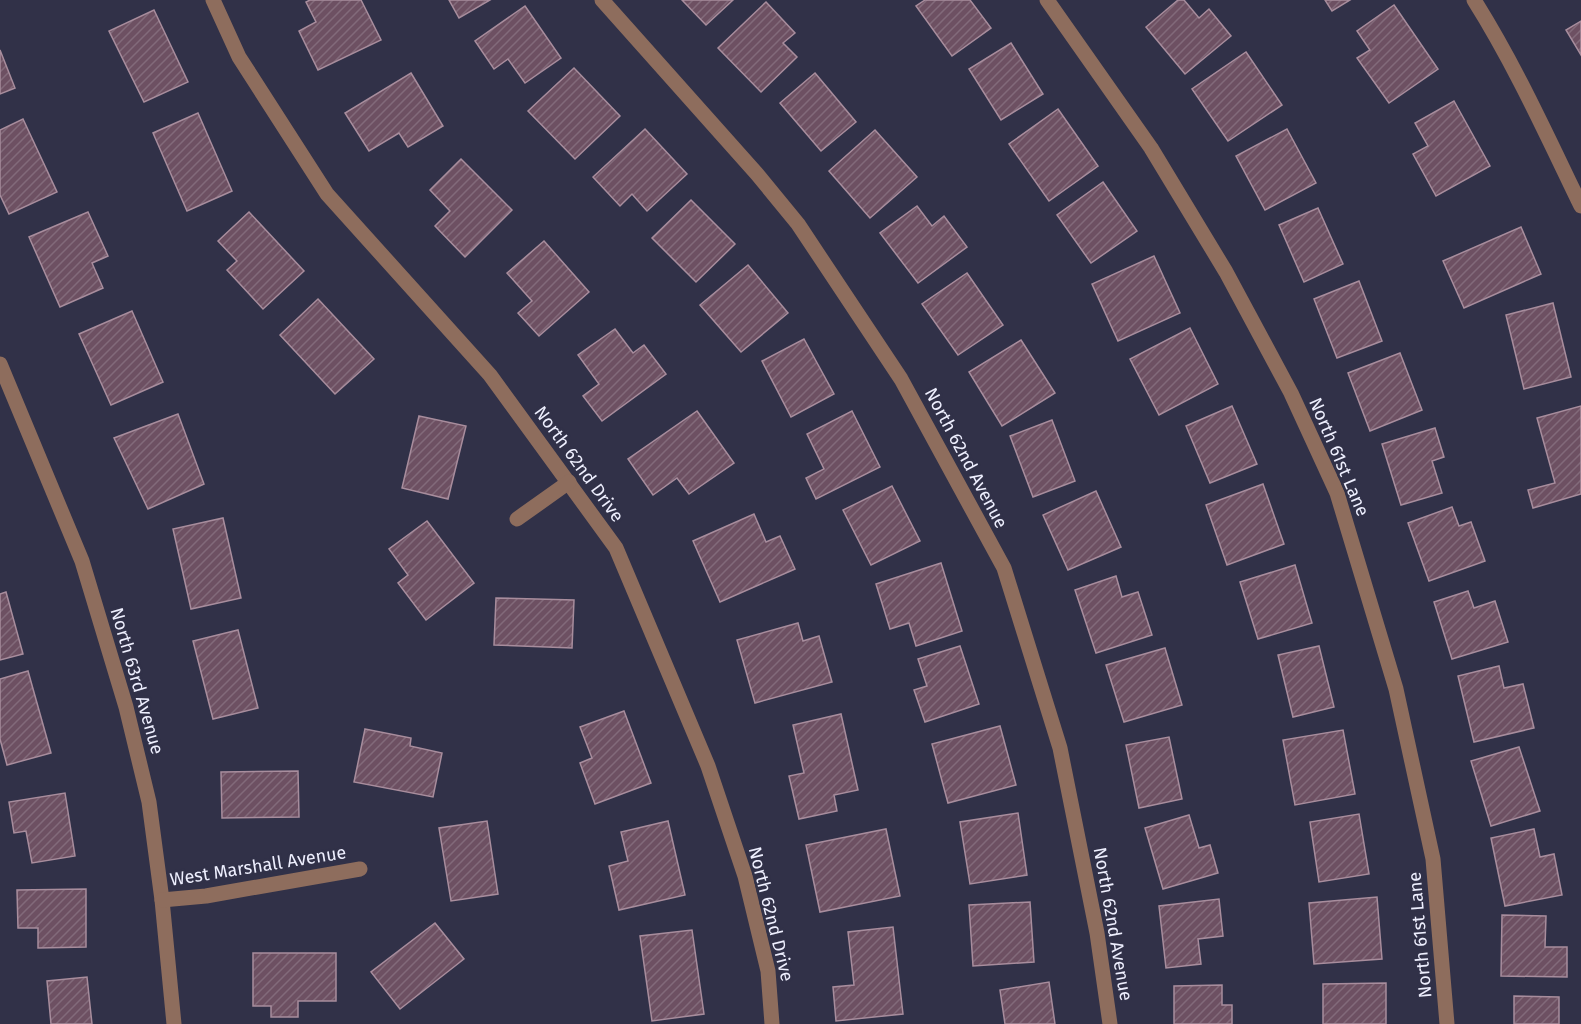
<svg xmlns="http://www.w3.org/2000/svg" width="1581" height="1024" font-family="'Fira Sans',sans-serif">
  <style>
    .building { fill: url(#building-hatch); stroke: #a88d9d; stroke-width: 1.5 }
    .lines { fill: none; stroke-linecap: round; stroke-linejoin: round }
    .minor { stroke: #8e6d5d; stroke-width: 15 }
    .labels { text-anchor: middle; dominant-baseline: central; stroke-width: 5; stroke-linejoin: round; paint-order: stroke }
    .street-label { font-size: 18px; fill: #eeeffe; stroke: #313148 }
  </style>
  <defs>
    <pattern id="building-hatch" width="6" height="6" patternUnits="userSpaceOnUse" patternTransform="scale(1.5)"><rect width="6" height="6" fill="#6d5062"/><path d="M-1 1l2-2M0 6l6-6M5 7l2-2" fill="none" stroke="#826a7a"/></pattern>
  </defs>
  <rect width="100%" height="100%" fill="#313148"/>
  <g class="building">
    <path d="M310 0H361L381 40 318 70 299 31 316 22 306 2Z"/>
    <path d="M449 0H490L459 18Z"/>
    <path d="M682 0H733L706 25Z"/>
    <path d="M925 0H970L991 28 952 56 916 6Z"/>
    <path d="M1178 0H1184L1199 18 1209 9 1231 36 1185 74 1146 27Z"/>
    <path d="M1325 0H1350L1332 11Z"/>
    <path d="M766 2 795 33 783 43 797 57 761 92 718 48Z"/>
    <path d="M1394 5 1438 69 1389 103 1357 58 1370 50 1357 31Z"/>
    <path d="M525 6 561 58 525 83 508 59 494 69 475 41Z"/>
    <path d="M154 10 188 82 144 102 109 31Z"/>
    <path d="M1581 21V55L1566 30Z"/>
    <path d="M1011 43 1043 94 1001 120 969 69Z"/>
    <path d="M0 50 15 88 0 94Z"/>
    <path d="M1246 52 1282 105 1228 141 1192 89Z"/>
    <path d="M574 68 620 116 575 159 528 111Z"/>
    <path d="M411 73 443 126 408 147 399 133 369 151 345 113Z"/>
    <path d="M815 73 856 122 821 151 780 103Z"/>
    <path d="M1454 101 1490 166 1436 196 1413 154 1428 146 1415 123Z"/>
    <path d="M1058 109 1098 166 1049 201 1009 144Z"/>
    <path d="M198 113 232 191 187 211 153 133Z"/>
    <path d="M23 119 57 192 9 214 0 195V130Z"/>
    <path d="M645 129 687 174 647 211 632 194 620 206 593 177Z"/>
    <path d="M1287 129 1316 183 1265 210 1236 156Z"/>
    <path d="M875 130 917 177 870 218 829 171Z"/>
    <path d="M461 159 512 210 465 257 435 226 450 211 430 190Z"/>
    <path d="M1103 182 1137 231 1091 263 1057 215Z"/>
    <path d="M691 200 735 244 696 282 652 238Z"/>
    <path d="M917 206 932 226 944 216 967 247 918 283 880 233Z"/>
    <path d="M1318 208 1343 264 1304 282 1279 225Z"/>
    <path d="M88 212 108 256 92 263 103 288 60 307 29 237Z"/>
    <path d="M249 212 304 271 263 309 227 270 237 261 218 241Z"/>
    <path d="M1521 227 1541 274 1464 308 1443 261Z"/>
    <path d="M544 241 589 292 539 336 518 313 532 301 507 273Z"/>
    <path d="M1154 256 1180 313 1118 341 1092 284Z"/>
    <path d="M748 265 788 313 741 352 700 305Z"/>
    <path d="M967 273 1003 325 958 355 922 304Z"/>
    <path d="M1359 281 1382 341 1337 358 1314 299Z"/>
    <path d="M318 299 374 359 335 394 280 335Z"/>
    <path d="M1553 303 1571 377 1524 389 1506 315Z"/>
    <path d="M132 311 163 382 111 405 79 334Z"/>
    <path d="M1190 328 1218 384 1159 415 1130 359Z"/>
    <path d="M615 329 633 353 644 345 666 374 602 421 583 396 599 384 578 355Z"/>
    <path d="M804 339 834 394 791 417 762 361Z"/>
    <path d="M1021 340 1055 393 1002 426 969 372Z"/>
    <path d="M1400 353 1422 410 1370 431 1348 373Z"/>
    <path d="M1232 406 1257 464 1210 483 1186 426Z"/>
    <path d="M1581 406V494L1533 508 1528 490 1555 483 1537 418Z"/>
    <path d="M697 411 734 463 689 494 677 478 653 495 628 459Z"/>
    <path d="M852 411 880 467 816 499 806 478 824 469 807 434Z"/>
    <path d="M178 414 204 484 148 509 114 438Z"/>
    <path d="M419 416 466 426 448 499 402 488Z"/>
    <path d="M1052 420 1075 481 1033 497 1010 436Z"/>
    <path d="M1435 428 1444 457 1432 461 1442 493 1401 505 1382 444Z"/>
    <path d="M1263 484 1284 544 1227 565 1206 505Z"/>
    <path d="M892 486 920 541 871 565 843 510Z"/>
    <path d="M1096 491 1121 547 1068 570 1043 515Z"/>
    <path d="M1452 507 1459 526 1471 522 1485 561 1429 581 1408 523Z"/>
    <path d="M754 514 766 542 780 536 795 569 720 602 693 541Z"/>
    <path d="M223 518 241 598 191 609 173 529Z"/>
    <path d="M427 521 474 583 426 620 398 583 408 575 389 549Z"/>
    <path d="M941 563 962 631 916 646 909 623 890 629 876 584Z"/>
    <path d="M1295 565 1312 623 1258 639 1240 582Z"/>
    <path d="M1116 576 1122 597 1138 592 1152 635 1096 653 1075 590Z"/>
    <path d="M1468 591 1474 608 1495 601 1508 642 1452 659 1434 602Z"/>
    <path d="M6 592 23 654 0 660V594Z"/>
    <path d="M496 598 574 600 572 648 494 645Z"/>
    <path d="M798 623 803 641 819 636 832 682 755 703 737 640Z"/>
    <path d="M238 630 258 708 213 719 193 641Z"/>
    <path d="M960 646 979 704 925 722 914 690 927 686 918 659Z"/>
    <path d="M1319 646 1334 707 1293 717 1278 655Z"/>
    <path d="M1165 648 1182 705 1124 722 1106 665Z"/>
    <path d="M1499 666 1504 688 1523 684 1534 728 1474 742 1458 676Z"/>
    <path d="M28 671 51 753 7 765 0 739V679Z"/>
    <path d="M624 711 651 783 595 804 580 763 592 758 580 727Z"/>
    <path d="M841 714 858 790 834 795 837 811 799 819 789 776 804 773 793 725Z"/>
    <path d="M1000 726 1016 785 948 803 932 744Z"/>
    <path d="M365 729 411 738 410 746 442 753 433 797 354 782Z"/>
    <path d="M1343 730 1355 794 1295 805 1283 740Z"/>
    <path d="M1169 737 1182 799 1139 808 1126 745Z"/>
    <path d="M1519 747 1540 811 1491 826 1471 761Z"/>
    <path d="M298 771 299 817 222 818 221 772Z"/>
    <path d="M65 793 75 856 32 863 26 831 14 833 9 802Z"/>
    <path d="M1018 813 1027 875 970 884 960 822Z"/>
    <path d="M1359 814 1369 874 1319 882 1310 822Z"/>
    <path d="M1189 815 1199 848 1210 845 1218 873 1163 889 1145 828Z"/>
    <path d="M487 821 498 894 451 901 439 828Z"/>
    <path d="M668 821 685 895 619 910 609 866 628 861 621 832Z"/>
    <path d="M886 829 900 896 820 912 806 845Z"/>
    <path d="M1534 829 1540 857 1554 854 1562 895 1505 906 1491 838Z"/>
    <path d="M86 889V947L38 948V928H18L17 890Z"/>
    <path d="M1377 897 1382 959 1314 964 1309 903Z"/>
    <path d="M1219 899 1223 936 1198 939 1201 964 1166 968 1159 906Z"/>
    <path d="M1030 902 1034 962 973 966 969 905Z"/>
    <path d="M1502 915 1546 916 1545 947H1567V977L1501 976Z"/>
    <path d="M435 923 464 959 400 1009 371 972Z"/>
    <path d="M893 927 903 1014 836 1021 833 987 854 985 848 932Z"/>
    <path d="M692 930 704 1014 652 1021 640 936Z"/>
    <path d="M253 953H336V1001H298V1017H271V1006H253Z"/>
    <path d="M87 977 92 1024H51L47 981Z"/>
    <path d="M1049 982 1055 1024H1005L1000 990Z"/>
    <path d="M1386 983V1024H1323V984Z"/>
    <path d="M1222 985V1005H1232V1024H1174V986Z"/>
    <path d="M1514 996 1559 997V1024H1514Z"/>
  </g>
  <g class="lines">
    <g class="minor">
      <path d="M213 0 239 57 327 194 490 375 616 548 708 766 745 876 768 971 772 1024"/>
      <path d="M602 0 757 174 798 224 901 379 1004 568 1060 748 1097 933 1110 1024"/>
      <path d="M1047 0 1151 148 1226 272 1291 393 1337 493 1396 689 1433 859 1447 1024"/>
      <path d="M1474 0C1515 65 1547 136 1581 206"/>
      <path d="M0 364 82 561 126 707 149 802 162 900 174 1024"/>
      <path d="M517 519 569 482"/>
      <path d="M162 900 206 896 360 869"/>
    </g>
  </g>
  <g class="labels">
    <g class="street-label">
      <text transform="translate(1339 457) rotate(67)">North 61st Lane</text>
      <text transform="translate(966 458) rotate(62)">North 62nd Avenue</text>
      <text transform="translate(579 464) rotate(54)">North 62nd Drive</text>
      <text transform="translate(137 681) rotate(74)">North 63rd Avenue</text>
      <text transform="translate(258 866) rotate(-9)">West Marshall Avenue</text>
      <text transform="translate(771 914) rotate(76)">North 62nd Drive</text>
      <text transform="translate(1113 924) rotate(80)">North 62nd Avenue</text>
      <text transform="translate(1420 935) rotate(-95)">North 61st Lane</text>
    </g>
  </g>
</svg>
